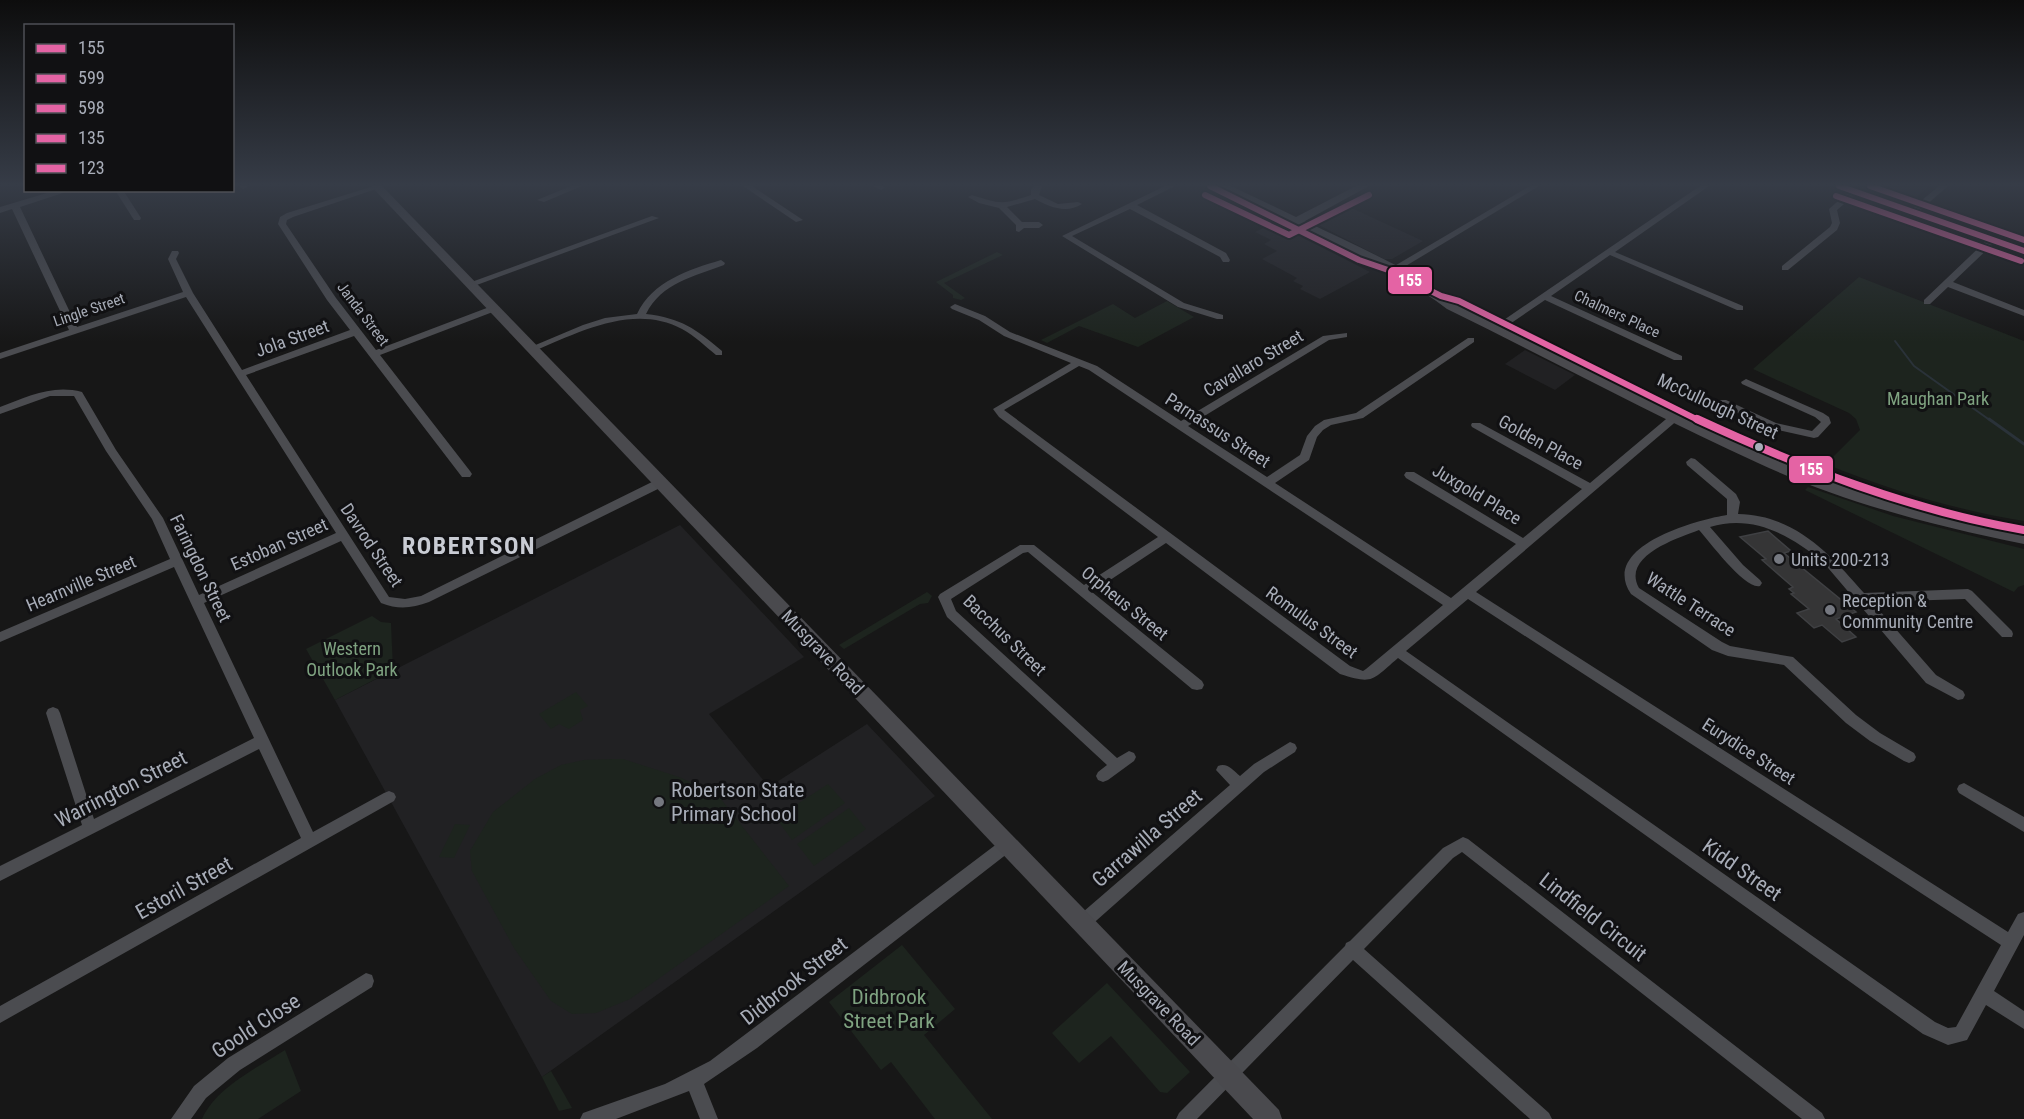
<svg xmlns="http://www.w3.org/2000/svg" width="2024" height="1119" font-family="'Roboto Condensed',sans-serif">
  <style>
    .built { fill: #212123 }
    .green { fill: #1d241e }
    .lines { fill: none; stroke-linecap: round; stroke-linejoin: round }
    .stream-far1 { stroke: #2a3239; stroke-width: 2 }
    .stream { stroke: #2a3239; stroke-width: 3 }
    .building { fill: #353536; stroke: #3f4043; stroke-width: 1.5 }
    .street { fill: #4b4c50; fill-rule: evenodd }
    .secondary { fill: #4a4a4e; fill-rule: evenodd }
    .bus-1-far1-casing { stroke: #111113; stroke-width: 10 }
    .bus-1-casing { stroke: #111113; stroke-width: 12 }
    .bus-2-casing { stroke: #111113; stroke-width: 10 }
    .bus-3-casing { stroke: #111113; stroke-width: 10 }
    .bus-4-casing { stroke: #111113; stroke-width: 10 }
    .bus-5-casing { stroke: #111113; stroke-width: 10 }
    .bus-1-far1 { stroke: #e463a4; stroke-width: 6 }
    .bus-1 { stroke: #e463a4; stroke-width: 8 }
    .bus-2 { stroke: #e463a4; stroke-width: 6 }
    .bus-3 { stroke: #e463a4; stroke-width: 6 }
    .bus-4 { stroke: #e463a4; stroke-width: 6 }
    .bus-5 { stroke: #e463a4; stroke-width: 6 }
    .bus-dot { fill: #a8adb8; stroke: #111113; stroke-width: 2 }
    .poi-dot { fill: #757880; stroke: #111113; stroke-width: 2 }
    .labels { text-anchor: middle; dominant-baseline: central; stroke-width: 6; stroke-linejoin: round; paint-order: stroke }
    .far-street-label { font-size: 15px; fill: #a8adb8; stroke: #111113 }
    .street-label { font-size: 18px; fill: #a8adb8; stroke: #111113 }
    .park-label { font-size: 18px; fill: #7fa381; stroke: #111113 }
    .poi-label { font-size: 18px; fill: #a8adb8; stroke: #111113; text-anchor: start }
    .near-street-label { font-size: 21px; fill: #a8adb8; stroke: #111113 }
    .near-poi-label { font-size: 21px; fill: #a8adb8; stroke: #111113; text-anchor: start }
    .near-park-label { font-size: 21px; fill: #7fa381; stroke: #111113 }
    .district-label { font-size: 24px; font-weight: bold; letter-spacing: 1.5px; fill: #c9ccd4; stroke: #111113 }
    .line-badge { stroke: #111113; stroke-width: 2 }
    .badge-label { font-size: 16px; text-anchor: middle; font-weight: bold; fill: #fff }
  </style>
  <rect width="100%" height="100%" fill="#171717"/>
  <g class="built">
    <path d="M1853 186H1929L1907 205Z"/>
    <path d="M1345 205 1423 241 1392 259H1384L1315 223Z"/>
    <path d="M1273 223 1321 247 1370 272 1320 299 1300 289 1303 286 1293 281 1297 278 1262 259 1277 251 1264 244 1271 240 1255 232Z"/>
    <path d="M1525 350 1575 375 1555 390 1505 364Z"/>
    <path d="M680 525 804 657 709 714 769 787 867 724 935 796 542 1077 335 700Z"/>
  </g>
  <g class="green">
    <path d="M997 252 1003 255 944 283 965 298 961 300 953 298V295L936 282Z"/>
    <path d="M1859 277 2024 341V521C1956 510 1889 490 1826 464L1860 430 1856 419 1849 413 1753 369Z"/>
    <path d="M1167 301 1194 317 1138 347 1079 326 1047 343 1041 340 1113 304 1135 318Z"/>
    <path d="M1808 487 1893 516 2024 549V585L2018 587 2014 592 1805 490Z"/>
    <path d="M927 592 932 596 928 603 920 604 844 649 839 645Z"/>
    <path d="M372 616 381 622 391 623 393 670 335 700 306 649Z"/>
    <path d="M576 692 588 706 580 710 583 720 569 729 559 724 551 729 539 714Z"/>
    <path d="M612 759H623L679 777 717 794 789 886 630 999 596 1013 572 1014 551 1001 514 948 472 871 470 851 493 812 535 779 561 765 584 760Z"/>
    <path d="M828 784 845 803 792 840 776 818Z"/>
    <path d="M849 808 866 829 814 866 797 844Z"/>
    <path d="M455 824 470 825 454 858 439 857Z"/>
    <path d="M902 945 955 1009 924 1035 992 1119H935L891 1062 881 1070 829 1002Z"/>
    <path d="M1107 983 1190 1072 1167 1093 1160 1092 1111 1036 1079 1063 1052 1033Z"/>
    <path d="M285 1050 301 1091 258 1119H202C216 1087 257 1068 285 1050Z"/>
    <path d="M551 1071 572 1108 559 1111 542 1077Z"/>
  </g>
  <g class="lines">
    <path class="stream-far1" d="M1895 341 1914 366 1991 421"/>
    <path class="stream" d="M1989 419 2024 444"/>
  </g>
  <path class="building" d="M1768 531 1791 551 1784 553 1856 612 1836 619 1856 637 1842 642 1822 625 1814 628 1797 613 1809 609 1791 594 1794 593 1789 589 1793 587 1762 560 1766 559 1740 537Z"/>
  <g class="lines">
    <g class="street">
      <path d="M239 186H247V187L243 189Z"/>
      <path d="M374 186 382 187 293 217 287 220 286 224 336 298 376 350 492 306H498V310L380 355 470 471 472 474 470 477H462L354 336 246 375 389 597 405 599 421 596 656 480H664L666 483 664 486 429 602C412 608 399 610 381 603L341 541 204 603 313 832 384 793 389 791 394 793 396 797 394 801 0 1023V1006L301 838 259 749 0 881V866L82 825 46 713 48 709 53 707 58 709 60 713 94 819 254 738 174 567 0 642V632L170 559 152 519 106 451 74 396H50L0 414V407C27 397 52 384 82 392L116 450 163 518 199 595 336 533 186 297 0 359V353L69 330 12 209 0 213V207L57 190H72L20 207 77 327 183 292 168 259 172 251H178L179 253 176 259 193 293 242 370 350 330 327 300 278 224 280 217 287 213Z"/>
      <path d="M571 186H582L544 202 537 200Z"/>
      <path d="M743 186H752L803 220 796 222Z"/>
      <path d="M873 186H883L885 188 881 190Z"/>
      <path d="M1034 186H1042L1039 195 1058 204 1078 202 1082 204C1066 214 1050 207 1035 199L1007 207 1022 222H1039L1043 225 1039 228H1024L1019 232 1016 231V225L999 208 979 203 968 197 972 195C1000 204 1002 205 1031 195V190Z"/>
      <path d="M1165 186H1175L1137 205 1226 253 1230 260 1229 262H1223L1220 257 1130 209 1072 236 1184 303 1223 315V319H1217L1178 307 1062 236Z"/>
      <path d="M1530 186H1539L1394 273H1388L1386 271Z"/>
      <path d="M1700 186H1709L1615 252 1743 306V310H1737L1610 255 1551 296 1682 356V360H1674L1545 300 1501 330H1495V326Z"/>
      <path d="M1939 186H1948L1916 214H1910V210Z"/>
      <path d="M1852 189 1859 191 1837 210 1840 223 1837 230 1788 270H1782V266L1830 227 1832 223 1829 209Z"/>
      <path d="M115 190H123L141 218 140 220H134Z"/>
      <path d="M652 216 659 218 474 286H468L466 284Z"/>
      <path d="M1992 237 1995 238V242L1953 282 2024 310V316L1948 287 1930 304H1924V300L1989 238Z"/>
      <path d="M721 260 725 263 724 265C695 276 661 283 646 314 681 318 696 329 722 351V355H716C705 346 695 336 682 329 634 303 579 332 534 351L531 352 526 349 583 325 605 318 637 314C653 281 688 270 721 260Z"/>
      <path d="M955 304 985 316 1010 332 1097 366 1181 421 1323 336 1347 333V337L1329 340 1188 426 1267 477 1300 455 1307 436 1315 426 1324 420 1356 413 1468 338H1474V342L1363 418 1331 425 1323 430 1317 437 1309 460 1275 483 1451 598 1516 544 1406 478 1404 475 1406 472H1414L1523 538 1582 489 1472 427 1471 425 1472 423H1480L1590 483 1678 409H1686L1687 411 1686 413 1476 592 2008 932 2018 914 2024 912V935L1994 991 2024 1011V1029L1986 1005 1967 1040 1948 1045 1923 1034 1398 658C1372 680 1374 685 1340 674L1166 543 1092 592 1202 681 1204 685 1202 689 1197 690 1192 689 1028 552 1023 553 951 599 956 611 1117 758 1129 751 1134 753 1136 757 1134 761 1108 780 1103 782 1098 780 1096 776 1098 772 1107 765 947 617 938 597 940 594 1020 545H1034L1084 585 1158 537 999 417 993 409 1071 363 1004 336 979 320 952 309 950 307ZM1079 366 1089 370 1443 605 1366 669 1363 671 1350 666 1004 410ZM1468 599 2001 945 1956 1027 1948 1028 1935 1022 1406 651Z"/>
      <path d="M1746 379 1823 413 1829 417 1831 423 1818 437 1814 438 1769 428 1718 404 1717 402 1718 400H1726L1776 423 1812 431 1821 422 1815 417 1742 384 1741 382Z"/>
      <path d="M1691 458 1695 459 1736 494 1740 502 1738 514C1795 515 1830 554 1864 593L1968 589 1972 591 2012 631 2013 634 2012 637H2002L1965 599 1872 602 1936 675 1963 691 1965 695 1963 699 1958 700 1926 683 1823 562C1790 535 1753 514 1710 527L1743 565 1760 580 1762 583 1760 586C1745 590 1710 542 1699 530 1678 538 1621 556 1639 588L1722 642 1730 646 1793 657 1856 715 1880 733 1914 753 1916 757 1914 761 1909 763 1904 761 1870 741 1846 723 1784 665 1728 656 1712 650 1631 594C1599 547 1695 520 1727 515V499L1687 465 1686 462Z"/>
      <path d="M1290 742 1295 744 1297 748 1295 752 1264 772 1088 928 1082 930 1076 928 1074 923 1076 918 1230 785 1216 770 1218 766C1227 762 1233 770 1240 776L1254 764Z"/>
      <path d="M1964 783 2024 817V832L1959 793 1957 789 1959 785Z"/>
      <path d="M1463 837 1468 839 1822 1113 1825 1119H1802L1462 852 1453 858 1364 949 1549 1113 1552 1119H1530L1353 960 1197 1119H1176L1179 1113 1345 946 1346 943 1350 941 1443 848Z"/>
      <path d="M1007 838 1012 840 1014 845 1012 850 757 1048 704 1084 718 1119H700L689 1091 616 1119H580L583 1113 665 1084 710 1061 1002 840Z"/>
      <path d="M366 973 372 975 374 981 372 987 240 1070 206 1098 191 1119H171L194 1086 228 1058Z"/>
    </g>
    <g class="secondary">
      <path d="M371 186H382L1279 1110 1282 1119H1253Z"/>
      <path d="M1217 186H1231L1296 217 1356 186H1369L1305 221C1356 246 1411 269 1457 303L1769 456 1897 502 1957 518 2024 532V544C1934 526 1842 502 1758 463 1653 415 1551 360 1447 309 1402 274 1347 251 1296 226L1285 227 1283 225 1287 221Z"/>
      <path d="M1834 186H1849L2024 247V255L1835 188Z"/>
    </g>
    <defs>
      <path id="bus-1-far1" d="M1210 186 1359 260 1391 271 1441 296 1459 301 1700 421"/>
      <path id="bus-1" d="M1697 419C1803 468 1909 510 2024 530"/>
      <path id="bus-2" d="M1839 186 2024 251"/>
      <path id="bus-3" d="M1836 196 2021 261"/>
      <path id="bus-4" d="M1870 186 2024 240"/>
      <path id="bus-5" d="M1205 195 1289 235 1369 195"/>
    </defs>
    <use href="#bus-1-far1" class="bus-1-far1-casing"/>
    <use href="#bus-1" class="bus-1-casing"/>
    <use href="#bus-2" class="bus-2-casing"/>
    <use href="#bus-3" class="bus-3-casing"/>
    <use href="#bus-4" class="bus-4-casing"/>
    <use href="#bus-5" class="bus-5-casing"/>
    <use href="#bus-1-far1" class="bus-1-far1"/>
    <use href="#bus-1" class="bus-1"/>
    <use href="#bus-2" class="bus-2"/>
    <use href="#bus-3" class="bus-3"/>
    <use href="#bus-4" class="bus-4"/>
    <use href="#bus-5" class="bus-5"/>
  </g>
  <linearGradient id="sky" x2="0" y2="1"><stop stop-color="#0d0d0d"/><stop offset="0.54" stop-color="#363c47"/><stop offset="1" stop-color="#363c47" stop-opacity="0"/></linearGradient>
  <rect width="2024" height="342" fill="url(#sky)"/>
  <circle class="bus-dot" cx="1759" cy="447" r="5"/>
  <g class="poi-dot">
    <circle cx="1779" cy="559" r="6"/>
    <circle cx="1830" cy="610" r="6"/>
    <circle cx="659" cy="802" r="6"/>
  </g>
  <g class="labels">
    <g class="far-street-label">
      <text transform="translate(89 310) rotate(-19)">Lingle Street</text>
      <text transform="translate(363 314) rotate(53)">Janda Street</text>
      <text transform="translate(1617 314) rotate(25)">Chalmers Place</text>
    </g>
    <g class="street-label">
      <text transform="translate(292 338) rotate(-20)">Jola Street</text>
      <text transform="translate(1253 363) rotate(-31)">Cavallaro Street</text>
      <text transform="translate(1718 406) rotate(25)">McCullough Street</text>
      <text transform="translate(1218 430) rotate(33)">Parnassus Street</text>
      <text transform="translate(1541 442) rotate(29)">Golden Place</text>
      <text transform="translate(1477 494) rotate(31)">Juxgold Place</text>
      <text transform="translate(279 544) rotate(-24)">Estoban Street</text>
      <text transform="translate(372 545) rotate(56)">Davrod Street</text>
      <text transform="translate(201 568) rotate(64)">Faringdon Street</text>
      <text transform="translate(81 583) rotate(-23)">Hearnville Street</text>
      <text transform="translate(1125 603) rotate(39)">Orpheus Street</text>
      <text transform="translate(1691 604) rotate(33)">Wattle Terrace</text>
      <text transform="translate(1312 622) rotate(36)">Romulus Street</text>
      <text transform="translate(1005 635) rotate(44)">Bacchus Street</text>
      <text transform="translate(823 652) rotate(46)">Musgrave Road</text>
      <text transform="translate(1749 751) rotate(33)">Eurydice Street</text>
      <text transform="translate(1159 1003) rotate(46)">Musgrave Road</text>
    </g>
    <g class="park-label">
      <text x="1938" y="398">Maughan Park</text>
      <text x="352" y="648">Western<tspan x="352" dy="21">Outlook Park</tspan></text>
    </g>
    <g class="poi-label">
      <text x="1791" y="559">Units 200-213</text>
      <text x="1842" y="600">Reception &amp;<tspan x="1842" dy="21">Community Centre</tspan></text>
    </g>
    <g class="near-street-label">
      <text transform="translate(121 789) rotate(-27)">Warrington Street</text>
      <text transform="translate(1147 838) rotate(-41)">Garrawilla Street</text>
      <text transform="translate(1742 870) rotate(35)">Kidd Street</text>
      <text transform="translate(184 888) rotate(-29)">Estoril Street</text>
      <text transform="translate(1593 917) rotate(38)">Lindfield Circuit</text>
      <text transform="translate(794 981) rotate(-38)">Didbrook Street</text>
      <text transform="translate(256 1026) rotate(-33)">Goold Close</text>
    </g>
    <g class="near-poi-label">
      <text x="671" y="790">Robertson State<tspan x="671" dy="24">Primary School</tspan></text>
    </g>
    <g class="near-park-label">
      <text x="889" y="997">Didbrook<tspan x="889" dy="24">Street Park</tspan></text>
    </g>
    <g class="district-label">
      <text x="469" y="546">ROBERTSON</text>
    </g>
  </g>
  <g class="line-badge">
    <rect x="1387" y="266" width="46" height="29" rx="6" fill="#e463a4"/>
    <rect x="1788" y="455" width="46" height="29" rx="6" fill="#e463a4"/>
  </g>
  <g class="badge-label">
    <text x="1410" y="286">155</text>
    <text x="1811" y="475">155</text>
  </g>
  <rect x="24" y="24" width="210" height="168" fill="#111113" stroke="#4d4f55" stroke-width="1.5"/>
  <rect x="36" y="44" width="30" height="9" fill="#e463a4" stroke="#4d4f55" stroke-width="1.5"/>
  <text x="78" y="54" font-size="18" fill="#a8adb8">155</text>
  <rect x="36" y="74" width="30" height="9" fill="#e463a4" stroke="#4d4f55" stroke-width="1.5"/>
  <text x="78" y="84" font-size="18" fill="#a8adb8">599</text>
  <rect x="36" y="104" width="30" height="9" fill="#e463a4" stroke="#4d4f55" stroke-width="1.5"/>
  <text x="78" y="114" font-size="18" fill="#a8adb8">598</text>
  <rect x="36" y="134" width="30" height="9" fill="#e463a4" stroke="#4d4f55" stroke-width="1.5"/>
  <text x="78" y="144" font-size="18" fill="#a8adb8">135</text>
  <rect x="36" y="164" width="30" height="9" fill="#e463a4" stroke="#4d4f55" stroke-width="1.5"/>
  <text x="78" y="174" font-size="18" fill="#a8adb8">123</text>
</svg>
